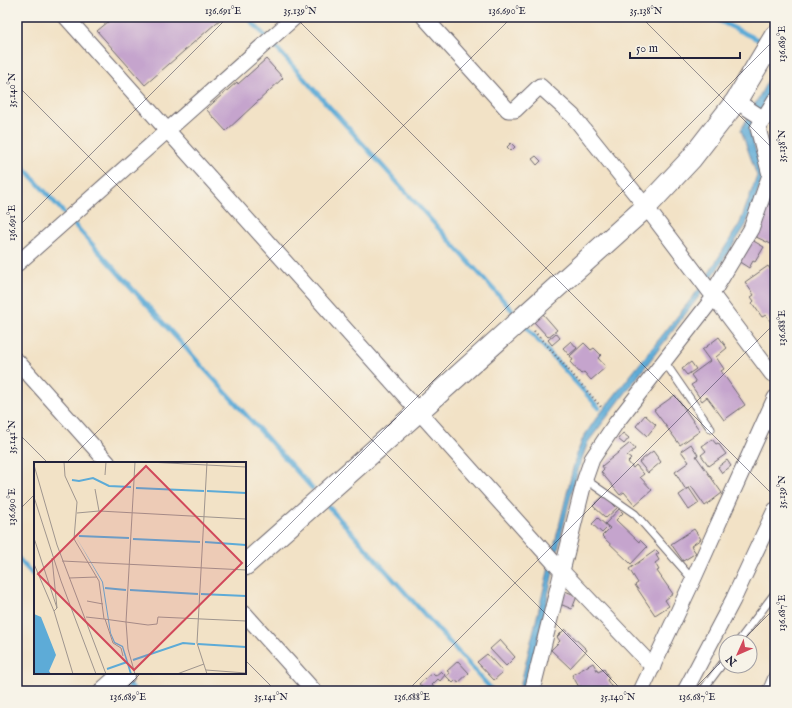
<svg xmlns="http://www.w3.org/2000/svg" width="792" height="708" font-family="'IM FELL English',serif">
  <style>
    .water { fill: #5dabd7; stroke: #406689 }
    .lines { fill: none; stroke-linecap: round; stroke-linejoin: round }
    .stream { stroke: #5dabd7; stroke-width: 4.5 }
    .building { fill: #c5a4cd }
    .lane-casing { stroke: #6b656c; stroke-width: 9 }
    .street-casing { stroke: #6b656c; stroke-width: 17 }
    .secondary-casing { stroke: #6b656c; stroke-width: 23 }
    .path { stroke: #6b656c; stroke-width: 2.5; stroke-dasharray: 1 3; stroke-linecap: butt }
    .lane { stroke: #fff; stroke-width: 7 }
    .street { stroke: #fff; stroke-width: 15 }
    .secondary { stroke: #fff; stroke-width: 21 }
    .ticks { fill: none; stroke: #22223b; stroke-width: 1; stroke-opacity: 0.45 }
    .inset-river { fill: none; stroke: #5dabd7; stroke-width: 2 }
    .inset-road { fill: none; stroke: #9f958e; stroke-width: 1 }
    .view { fill: #d1495b; fill-opacity: 0.15; stroke: #d1495b; stroke-width: 2 }
    .inset-edge { fill: none; stroke: #22223b; stroke-width: 2 }
    .neatline { fill: none; stroke: #22223b; stroke-width: 1.5 }
    .ticks-label { font-size: 10px; text-anchor: middle; fill: #22223b }
  </style>
  <rect width="100%" height="100%" fill="#f7f3e8"/>
  <filter id="ink" filterUnits="userSpaceOnUse"><feTurbulence type="fractalNoise" baseFrequency=".025" numOctaves="2"/><feDisplacementMap in="SourceGraphic" scale="8" xChannelSelector="R" yChannelSelector="G"/><feConvolveMatrix kernelMatrix="1 2 1 2 8 2 1 2 1" color-interpolation-filters="sRGB"/></filter>
  <filter id="wash" filterUnits="userSpaceOnUse"><feTurbulence type="fractalNoise" baseFrequency=".012" numOctaves="4" result="noise"/><feDisplacementMap in="SourceGraphic" scale="16" xChannelSelector="R" yChannelSelector="G"/><feGaussianBlur stdDeviation="0.9" result="paint"/><feColorMatrix in="noise" values="0 0 0 0 0 0 0 0 0 0 0 0 0 0 0 0 0 1.4 0 .05"/><feComposite in="paint" operator="in"/></filter>
  <g filter="url(#wash)">
    <rect width="100%" height="100%" fill="#f2e2c6"/>
    <path class="water" d="M775 67V86L749 131 764 175 746 225 703 291 588 442C572 483 563 528 553 572 545 612 535 651 526 691H519L576 456 583 438 595 420 699 289 740 223 757 176 741 130Z"/>
    <g class="lines">
      <g class="stream">
        <path d="M247 17 265 36"/>
        <path d="M711 17 759 40"/>
        <path d="M272 43 512 310"/>
        <path d="M17 160 64 213"/>
        <path d="M73 223 312 488"/>
        <path d="M525 326 599 408"/>
        <path d="M328 506 493 691"/>
        <path d="M17 557 35 577"/>
        <path d="M128 684 135 691"/>
      </g>
    </g>
    <g id="blocks">
      <g class="building">
        <path d="M114 17H223L145 85 97 31Z"/>
        <path d="M266 59 283 78 226 131 206 109 237 82 238 84Z"/>
        <path d="M511 143 515 147 511 151 507 147Z"/>
        <path d="M536 156 541 161 537 165 532 159Z"/>
        <path d="M767 203 775 207V241L773 245 752 235Z"/>
        <path d="M750 239 764 247 755 262 753 261 749 268 738 261Z"/>
        <path d="M768 266 775 276V328L766 315 762 317 752 303 754 301 751 297 754 295 745 282Z"/>
        <path d="M543 314 557 330 548 337 534 322Z"/>
        <path d="M556 333 560 338 552 345 548 340Z"/>
        <path d="M719 337 727 348 716 357 724 369 721 371 745 405 724 420 707 397 702 401 691 385 696 382 691 375 710 361 702 350Z"/>
        <path d="M571 341 577 348 569 355 563 348Z"/>
        <path d="M584 343 591 350 594 348 601 355 598 358 606 367 591 380 584 372 581 374 570 362 573 360 570 356Z"/>
        <path d="M691 362 696 369 687 375 682 369Z"/>
        <path d="M675 395 700 431 680 445 654 410Z"/>
        <path d="M645 415 656 425 647 436 636 426Z"/>
        <path d="M623 433 629 438 624 444 618 439Z"/>
        <path d="M712 439 716 444 718 443 726 454 709 466 701 455 706 451 702 446Z"/>
        <path d="M630 443 635 449 627 456 631 459 628 462 633 468 636 465 644 474 640 477 652 490 635 505 624 492 620 495 601 472 604 469 602 466Z"/>
        <path d="M691 444 698 455 696 456 722 493 705 506 691 486 686 490 675 472 689 462 681 451Z"/>
        <path d="M653 451 661 462 648 473 639 462Z"/>
        <path d="M727 460 731 466 722 473 718 467Z"/>
        <path d="M689 488 699 503 689 510 679 495Z"/>
        <path d="M604 495 617 508 606 518 593 506Z"/>
        <path d="M619 509 623 513 616 520 639 542 640 540 647 547 631 564 602 536 610 528 605 524Z"/>
        <path d="M598 518 608 527 602 533 592 524Z"/>
        <path d="M694 529 701 539 691 546 696 553 683 561 671 544Z"/>
        <path d="M656 550 659 553 656 555 659 560 655 563 659 570 657 571 673 594 665 600 669 606 655 615 635 585 638 583 629 569Z"/>
        <path d="M565 591 577 596 572 609 560 604Z"/>
        <path d="M565 629 587 650 570 668 551 650 560 641 557 637Z"/>
        <path d="M500 640 515 657 506 666 490 649Z"/>
        <path d="M487 654 503 672 494 680 477 662Z"/>
        <path d="M458 661 469 673 458 683 456 680 453 683 446 676 450 673 447 671Z"/>
        <path d="M593 663 598 672 604 669 609 678 607 680 614 691H584L581 686 579 687 572 675Z"/>
        <path d="M441 671 445 675 440 681 438 679 432 685 437 691H418L422 687 419 684 432 673 435 676Z"/>
        <path d="M465 687 469 691H461Z"/>
      </g>
    </g>
  </g>
  <g filter="url(#ink)">
    <use href="#blocks" fill-opacity="0" stroke="#6b656c" stroke-width="1"/>
    <g class="lines">
      <defs>
        <g id="lane">
          <path d="M664 361 711 429"/>
          <path d="M585 479 635 514 693 580"/>
          <path d="M738 642 775 593"/>
          <path d="M702 691 726 659"/>
          <path d="M766 691 775 670"/>
        </g>
        <g id="street">
          <path d="M66 17 557 566 653 667"/>
          <path d="M424 17 508 110H515L540 86 573 116 646 207 714 297 616 423 592 459 585 479 532 691"/>
          <path d="M736 101 764 119"/>
          <path d="M17 264 295 17"/>
          <path d="M712 294 751 229 770 175 758 128 775 100"/>
          <path d="M714 297 772 374"/>
          <path d="M17 361 108 463"/>
          <path d="M245 614 314 691"/>
          <path d="M641 691 693 580 775 398"/>
          <path d="M685 691 733 600 775 510"/>
        </g>
        <g id="secondary">
          <path d="M245 565 419 411 646 207 691 159 736 101 775 36"/>
          <path d="M105 691 125 673"/>
        </g>
      </defs>
      <use href="#lane" class="lane-casing"/>
      <use href="#street" class="street-casing"/>
      <use href="#secondary" class="secondary-casing"/>
      <path class="path" d="M534 331 602 408"/>
      <use href="#lane" class="lane"/>
      <use href="#street" class="street"/>
      <use href="#secondary" class="secondary"/>
    </g>
  </g>
  <path class="ticks" d="M295 17 775 497M641 17 775 151M17 85 623 691M17 228 228 17M17 432 48 463M66 463 512 17M17 512 35 494M245 569 775 39M741 642 775 608M245 660 276 691M123 691 141 673M407 691 775 323M692 691 726 657"/>
  <g transform="translate(34 462)">
    <rect width="212" height="212" fill="#f2e2c6"/>
    <path d="M42 75 69 120 77 171 81 180 89 184 98 212H96L88 185 80 181 76 171 68 120ZM0 152 7 155 22 193 15 209 17 212H0Z" fill="#5dabd7"/>
    <path class="inset-river" d="M38 18 45 19 59 16 75 24 97 25M102 26 170 29M173 29 212 31M45 74 95 76M99 77 166 80M171 80 212 83M71 126 92 128M96 128 164 132M167 132 212 134M164 182 212 185M99 198 149 181 161 182M73 207 93 200"/>
    <path class="inset-road" d="M30 0 31 14 43 40 40 77 65 119 70 157 114 163 123 162 124 155 212 159M101 0 92 160 94 187 101 212M114 0 212 5M173 0 163 181 173 212M0 3 23 83 72 212M71 13 72 0M61 27 65 49M0 35 27 119 62 212M43 51 65 49 212 57M0 76 23 146 20 149M18 96 23 146M28 99 212 108M0 102 20 149 39 212M35 116 63 115M53 139 69 142M52 155 70 157M71 157 79 181 87 186 89 194M172 208 212 211M143 212 170 202"/>
    <path class="view" d="M112 4 208 101 100 208 4 112Z"/>
    <rect width="212" height="212" class="inset-edge"/>
  </g>
  <rect width="792" height="708" fill="none" stroke="#f7f3e8" stroke-width="44"/>
  <g transform="translate(738 654) rotate(225)"><circle r="19" fill="#f7f3e8" stroke="#a29fa3"/>
  <path d="M0-3L7 15L0 10L-7 15Z" fill="#d1495b"/>
  <text y="-6" font-size="11" font-weight="bold" text-anchor="middle" fill="#22223b">N</text>
  </g>
  <path d="M630 52v6h110v-6" fill="none" stroke="#22223b" stroke-width="2"/>
  <text x="636" y="52" font-size="12" fill="#22223b" stroke="#f7f3e8" stroke-width="3" paint-order="stroke">50 m</text>
  <rect x="22" y="22" width="748" height="664" class="neatline"/>
  <g class="ticks-label">
    <text x="223" y="14">136.691°E</text>
    <text x="300" y="14">35.139°N</text>
    <text x="507" y="14">136.690°E</text>
    <text x="646" y="14">35.138°N</text>
    <text transform="translate(781 44) rotate(-90)" y="4">136.689°E</text>
    <text transform="translate(11 90) rotate(-90)" y="4">35.140°N</text>
    <text transform="translate(781 146) rotate(-90)" y="4">35.138°N</text>
    <text transform="translate(11 223) rotate(-90)" y="4">136.691°E</text>
    <text transform="translate(781 328) rotate(-90)" y="4">136.688°E</text>
    <text transform="translate(11 437) rotate(-90)" y="4">35.141°N</text>
    <text transform="translate(781 492) rotate(-90)" y="4">35.139°N</text>
    <text transform="translate(11 507) rotate(-90)" y="4">136.690°E</text>
    <text transform="translate(781 613) rotate(-90)" y="4">136.687°E</text>
    <text x="128" y="700">136.689°E</text>
    <text x="271" y="700">35.141°N</text>
    <text x="412" y="700">136.688°E</text>
    <text x="618" y="700">35.140°N</text>
    <text x="697" y="700">136.687°E</text>
  </g>
</svg>
